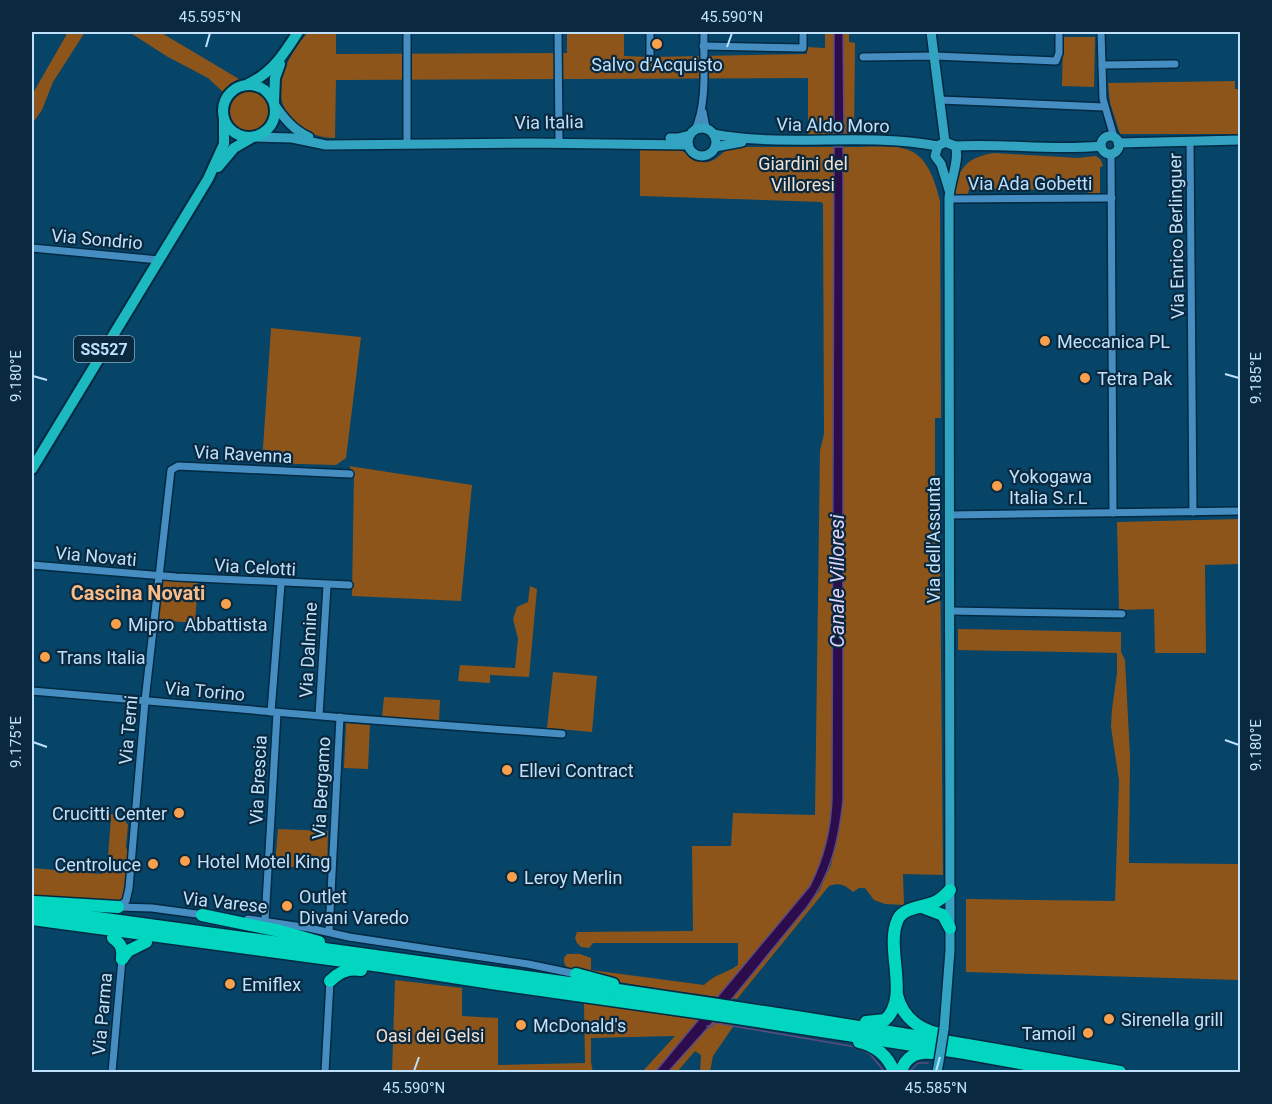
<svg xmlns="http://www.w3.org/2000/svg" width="1272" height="1104" font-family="Roboto,sans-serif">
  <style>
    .green { fill: #8e551a }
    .water { fill: #2d0c4e; stroke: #594c82; stroke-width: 1.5 }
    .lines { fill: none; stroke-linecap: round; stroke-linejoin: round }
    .stream { stroke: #594c82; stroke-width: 1.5 }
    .street-casing { stroke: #012a42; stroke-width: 10 }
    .secondary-casing { stroke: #012a42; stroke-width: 12 }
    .primary-casing { stroke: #012a42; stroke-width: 14 }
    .highway-casing { stroke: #012a42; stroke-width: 15 }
    .street { stroke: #468ec1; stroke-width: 7 }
    .secondary { stroke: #32a4c1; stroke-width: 9 }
    .primary { stroke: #1db9c0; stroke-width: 10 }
    .highway { stroke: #02d6c0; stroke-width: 12 }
    .secondary-bridge-casing { stroke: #012a42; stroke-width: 12; stroke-linecap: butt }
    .secondary-bridge { stroke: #32a4c1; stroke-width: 9 }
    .ticks { fill: none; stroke: #bfe1fd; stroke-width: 2 }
    .poi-dot { fill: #f8a04b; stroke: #0a293e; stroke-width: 2 }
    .labels { text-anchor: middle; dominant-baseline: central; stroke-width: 4.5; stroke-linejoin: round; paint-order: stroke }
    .shield { fill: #0a293e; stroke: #89aac4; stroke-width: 1.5 }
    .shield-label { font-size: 16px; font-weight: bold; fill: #bfe1fd }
    .poi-label { font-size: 18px; fill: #bfe1fd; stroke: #0a293e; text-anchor: start }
    .street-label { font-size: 18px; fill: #bfe1fd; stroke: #0a293e }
    .park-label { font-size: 18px; fill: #f3e0d2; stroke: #0a293e }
    .water-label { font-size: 20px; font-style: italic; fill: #e2d3fc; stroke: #0a293e }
    .neighbourhood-label { font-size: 20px; font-weight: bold; fill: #fabb86; stroke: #0a293e }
    .neatline { fill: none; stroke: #bfe1fd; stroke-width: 2 }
    .ticks-label { font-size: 15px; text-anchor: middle; fill: #bfe1fd }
  </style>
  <rect width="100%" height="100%" fill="#064468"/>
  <g class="green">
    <path d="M68 32H85L53 82 42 110 32 124V95Z"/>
    <path d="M129 32H160L239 79 231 83 223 92 208 78 168 57Z"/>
    <path d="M308 32H336V54L567 53V32H624V56L650 57 807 54V47L825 48V32H834V135L808 136V78L336 80 335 138C302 138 273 111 282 77 286 61 298 44 308 32Z"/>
    <path d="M843 32H849V42L855 43 854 135 844 134Z"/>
    <path d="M1063 37H1095L1094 87 1062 86Z"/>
    <path d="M1235 81V89H1240V134H1120L1110 103 1108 83Z"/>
    <circle cx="251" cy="112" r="21"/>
    <path d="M732 147H834L832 799 828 840 822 862 810 886 719 997C695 993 580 980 567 967 564 964 564 962 564 958L567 954H580L591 958V970L704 985C717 973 725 974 738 965V943H593L589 948 581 947 577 943 575 938 577 932 693 931 692 846H731L733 813 815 815 820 451 824 434 823 204 821 202 640 196V150C652 150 666 147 678 150 689 151 692 164 708 162 718 160 723 150 732 147Z"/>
    <path d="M843 147C901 148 924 135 940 201L941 418H935V548L940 549 943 875 903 874 904 905 885 904 874 900 865 888H859L853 892C845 885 840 882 829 886L737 999 731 998 819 891 831 865 843 800Z"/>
    <path d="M994 153 1078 158 1096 156 1101 160 1103 166 1100 167V195H1088L1087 190 969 189 968 194H955C957 167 969 157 994 153Z"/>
    <path d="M271 328 361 337 346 458 336 465 262 463Z"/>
    <path d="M349 466 472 485 461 601 352 596 354 474Z"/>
    <path d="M1240 519V564L1205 565 1206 653H1155L1154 609 1119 610 1117 522Z"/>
    <path d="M161 580 198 583 195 623 157 620Z"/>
    <path d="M530 586 537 589 529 677 490 675V683L458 681 460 665 515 668 518 639 513 619 517 607 528 602Z"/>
    <path d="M958 629 1121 632V652L1125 660 1130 756 1129 863 1240 864V980L966 972V899L1115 901 1119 781 1111 727 1112 709 1117 673V653L958 650Z"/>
    <path d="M553 672 597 676 592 732 547 728Z"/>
    <path d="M384 697 440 700 439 721 382 717Z"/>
    <path d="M346 723 370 725 368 769 344 768Z"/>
    <path d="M111 814 122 817 128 825 126 847 130 858 124 897 120 903 32 899V868L102 874V869H107L111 818 106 817Z"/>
    <path d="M278 829 328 831 327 869 275 866Z"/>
    <path d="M395 980 462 988V1016L498 1018V1065L585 1063 584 1003 700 1020 655 1072H642L675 1036 591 1038V1062L593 1072H392Z"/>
    <path d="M713 1022 735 1024 713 1056 710 1072H700L701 1055 695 1051 677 1072H668Z"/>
  </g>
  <g class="water">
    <path d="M834 32H843L844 134H834Z"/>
    <path d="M834 147H843V800C839 839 831 875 807 907L713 1022 668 1072H655L810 886C824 858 831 831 832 799Z"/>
  </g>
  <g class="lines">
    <g class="stream">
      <path d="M707 1026 712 1027 716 1023 856 1047 870 1054 884 1071 888 1072"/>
      <path d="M909 1072 918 1063H928"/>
    </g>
    <defs>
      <g id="street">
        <path d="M407 32V140"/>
        <path d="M558 32 559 139"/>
        <path d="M1101 32 1103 99 1114 137"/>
        <path d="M703 46 803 48V32"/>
        <path d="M650 57V32"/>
        <path d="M863 57 935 56 1056 61 1059 53V32"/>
        <path d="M1102 65 1175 64"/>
        <path d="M940 100 1104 107"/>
        <path d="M703 112 706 128"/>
        <path d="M695 130C708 101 703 63 704 32"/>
        <path d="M1190 141 1193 512"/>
        <path d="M1111 154 1113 513"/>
        <path d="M949 199 1112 198"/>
        <path d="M32 248 159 260"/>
        <path d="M950 515 1240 511"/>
        <path d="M32 565 176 577 349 585"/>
        <path d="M950 611 1122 614"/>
        <path d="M32 691 345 718 562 734"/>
        <path d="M271 712 281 584"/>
        <path d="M319 715 327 586"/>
        <path d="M118 907 126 901 129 888 145 701 171 470 178 466 350 474"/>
        <path d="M119 907 152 908 204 915"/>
        <path d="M248 919 309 928 349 937 528 964 576 974"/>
        <path d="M265 921 277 713"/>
        <path d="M329 932 340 717"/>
        <path d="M112 1072 122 959"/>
        <path d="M325 1072 330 981"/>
      </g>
      <g id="secondary">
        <path d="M931 32 945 142"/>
        <path d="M274 104C284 118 293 130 309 137"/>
        <circle cx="702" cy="142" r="14"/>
        <path d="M713 134C788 148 865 132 938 146"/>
        <circle cx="1110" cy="145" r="9"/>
        <path d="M253 137 292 138 326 145 529 143 688 145"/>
        <path d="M670 138H678L690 135"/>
        <path d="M1118 143 1240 140"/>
        <path d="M955 146C1004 143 1052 151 1101 146"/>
        <path d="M715 147 742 142"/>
        <path d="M944 1029 950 950 949 199C949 184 961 157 955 146L945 142 938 146 935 156 941 164 949 190"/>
        <path d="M937 1072 939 1061"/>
      </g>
      <g id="primary">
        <path d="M248 84C272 73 284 54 298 32"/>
        <circle cx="249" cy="111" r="26"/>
        <path d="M274 101 275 78 280 64"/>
        <path d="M218 167 234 148 253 137"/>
        <path d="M32 469 208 179 224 144V119"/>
      </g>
      <g id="highway">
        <path d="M35 902 118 907"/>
        <path d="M922 907 943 915 950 928"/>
        <path d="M32 909C395 959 759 1005 1120 1072"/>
        <path d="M202 915 280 931 319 942"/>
        <path d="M32 919 381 966 498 984 724 1016 965 1053 1069 1072"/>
        <path d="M113 938C121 944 123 948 122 959"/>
        <path d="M122 959 128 951 146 942"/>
        <path d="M576 974 613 984"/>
        <path d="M330 981C339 972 348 968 361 970"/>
        <path d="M897 995C902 1016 918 1029 939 1034"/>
        <path d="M866 1022 885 1020C911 997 884 948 898 919 904 907 924 907 935 902 942 899 945 895 950 890"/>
        <path d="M859 1042C876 1046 888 1056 894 1072"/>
        <path d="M901 1072C905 1057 916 1051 932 1053"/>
      </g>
    </defs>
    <use href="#street" class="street-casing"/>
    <use href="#secondary" class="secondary-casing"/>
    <use href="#primary" class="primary-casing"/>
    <use href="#highway" class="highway-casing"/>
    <use href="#street" class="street"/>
    <use href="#secondary" class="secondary"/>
    <use href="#primary" class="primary"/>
    <use href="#highway" class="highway"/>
    <defs>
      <path id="secondary-bridge" d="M939 1061 944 1029"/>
    </defs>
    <use href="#secondary-bridge" class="secondary-bridge-casing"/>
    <use href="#secondary-bridge" class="secondary-bridge"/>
  </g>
  <path class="ticks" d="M206 47 210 33M727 47 732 33M1225 374 1239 378M33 376 47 380M1225 740 1239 745M33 742 47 747M414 1071 419 1057M936 1071 940 1057"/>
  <g class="poi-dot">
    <circle cx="657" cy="44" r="6"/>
    <circle cx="1045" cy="341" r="6"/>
    <circle cx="1085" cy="378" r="6"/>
    <circle cx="997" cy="486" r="6"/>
    <circle cx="226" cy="604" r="6"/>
    <circle cx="116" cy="624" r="6"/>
    <circle cx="45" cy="657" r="6"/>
    <circle cx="507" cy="770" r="6"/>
    <circle cx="179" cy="813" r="6"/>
    <circle cx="185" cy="861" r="6"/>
    <circle cx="153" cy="864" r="6"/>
    <circle cx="512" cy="877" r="6"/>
    <circle cx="287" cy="906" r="6"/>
    <circle cx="230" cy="984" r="6"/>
    <circle cx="1109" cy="1019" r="6"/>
    <circle cx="521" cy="1025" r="6"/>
    <circle cx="1088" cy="1033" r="6"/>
  </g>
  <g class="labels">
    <rect class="shield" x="74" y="336" width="60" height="26" rx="4.5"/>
    <g class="shield-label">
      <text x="104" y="349">SS527</text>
    </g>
    <g class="poi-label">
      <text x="657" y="64" text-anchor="middle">Salvo d'Acquisto</text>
      <text x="1057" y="341">Meccanica PL</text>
      <text x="1097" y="378">Tetra Pak</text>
      <text x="1009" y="476">Yokogawa<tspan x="1009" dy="21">Italia S.r.L</tspan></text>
      <text x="128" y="624">Mipro</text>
      <text x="226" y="624" text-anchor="middle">Abbattista</text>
      <text x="57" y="657">Trans Italia</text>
      <text x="519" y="770">Ellevi Contract</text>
      <text x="167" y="813" text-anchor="end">Crucitti Center</text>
      <text x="197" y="861">Hotel Motel King</text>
      <text x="141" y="864" text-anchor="end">Centroluce</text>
      <text x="524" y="877">Leroy Merlin</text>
      <text x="299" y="896">Outlet<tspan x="299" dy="21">Divani Varedo</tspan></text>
      <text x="242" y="984">Emiflex</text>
      <text x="1121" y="1019">Sirenella grill</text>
      <text x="533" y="1025">McDonald's</text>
      <text x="1076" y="1033" text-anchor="end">Tamoil</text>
    </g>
    <g class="street-label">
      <text transform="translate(549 122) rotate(-1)">Via Italia</text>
      <text transform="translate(833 125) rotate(1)">Via Aldo Moro</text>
      <text x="1030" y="183">Via Ada Gobetti</text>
      <text transform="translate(1176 236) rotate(-91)">Via Enrico Berlinguer</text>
      <text transform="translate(97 239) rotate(5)">Via Sondrio</text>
      <text transform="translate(243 454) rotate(3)">Via Ravenna</text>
      <text transform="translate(933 540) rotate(-90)">Via dell'Assunta</text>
      <text transform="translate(96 556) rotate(5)">Via Novati</text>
      <text transform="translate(255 567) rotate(3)">Via Celotti</text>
      <text transform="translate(308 650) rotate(-87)">Via Dalmine</text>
      <text transform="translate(205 691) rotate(5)">Via Torino</text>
      <text transform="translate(128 730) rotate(-85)">Via Terni</text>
      <text transform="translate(258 780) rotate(-87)">Via Brescia</text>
      <text transform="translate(321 788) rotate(-87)">Via Bergamo</text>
      <text transform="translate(225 902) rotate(6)">Via Varese</text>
      <text transform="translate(102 1014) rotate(-85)">Via Parma</text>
    </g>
    <g class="park-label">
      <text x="803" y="163">Giardini del<tspan x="803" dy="21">Villoresi</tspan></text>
      <text x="430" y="1035">Oasi dei Gelsi</text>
    </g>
    <g class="water-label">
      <text transform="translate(837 581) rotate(-90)">Canale Villoresi</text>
    </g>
    <g class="neighbourhood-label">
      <text x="138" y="593">Cascina Novati</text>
    </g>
  </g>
  <rect width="1272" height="1104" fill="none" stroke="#0a293e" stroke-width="66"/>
  <rect x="33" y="33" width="1206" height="1038" class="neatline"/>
  <g class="ticks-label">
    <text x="210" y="22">45.595°N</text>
    <text x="732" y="22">45.590°N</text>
    <text transform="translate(16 376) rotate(-90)" y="5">9.180°E</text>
    <text transform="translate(1256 378) rotate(-90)" y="5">9.185°E</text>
    <text transform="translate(16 742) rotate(-90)" y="5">9.175°E</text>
    <text transform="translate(1256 745) rotate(-90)" y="5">9.180°E</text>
    <text x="414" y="1093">45.590°N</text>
    <text x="936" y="1093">45.585°N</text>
  </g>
</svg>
